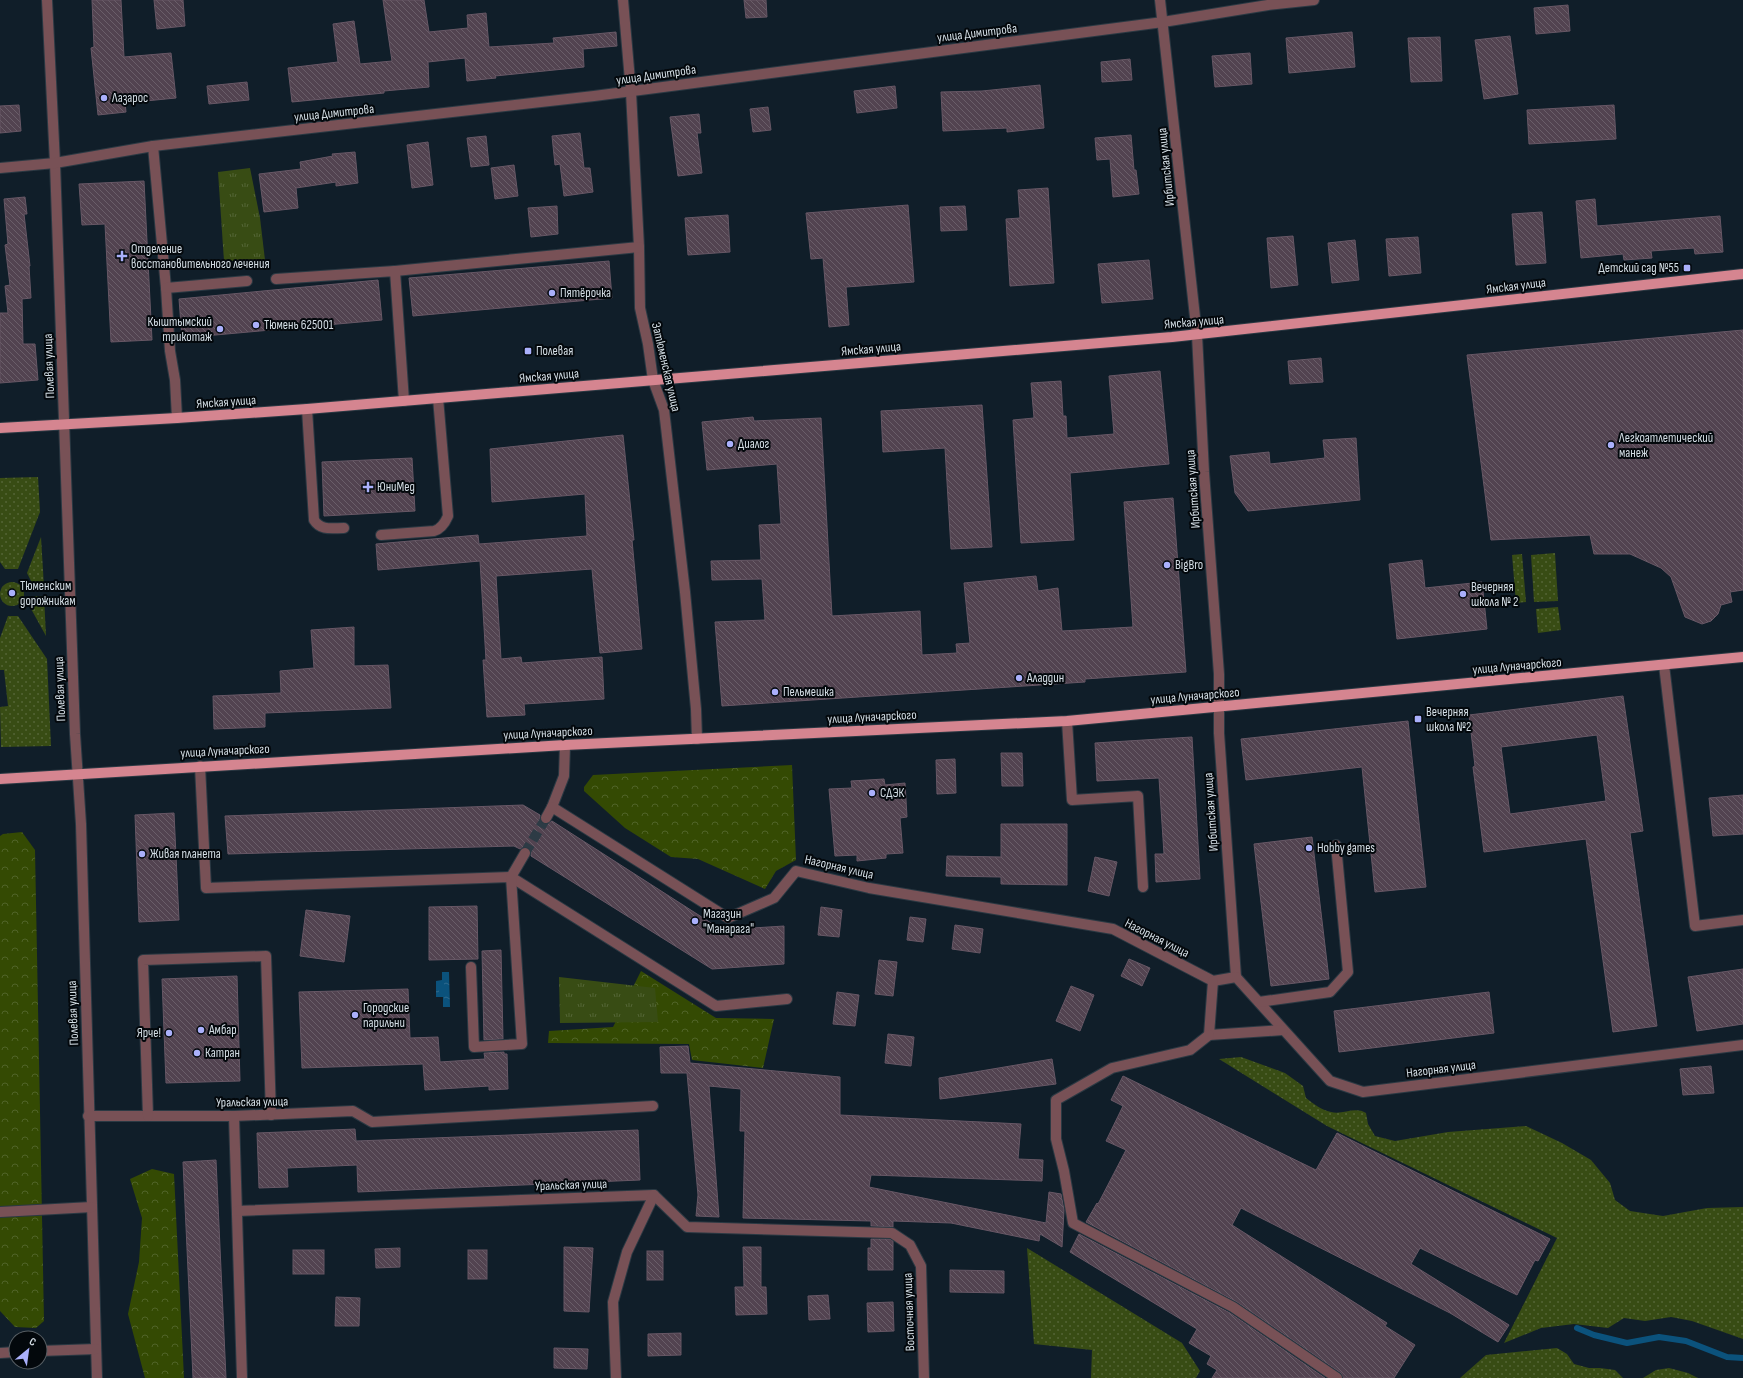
<svg xmlns="http://www.w3.org/2000/svg" width="1743" height="1378" font-family="'Sofia Sans Condensed',sans-serif">
  <style>
    .grass { fill: url(#grass-dots) }
    .forest { fill: url(#forest-crowns) }
    .park { fill: url(#park-tufts) }
    .water { fill: url(#water-ripples) }
    .lines { fill: none; stroke-linecap: round; stroke-linejoin: round }
    .stream { stroke: #0b527c; stroke-width: 6 }
    .building { fill: url(#building-back-hatch); stroke: #675765; fill-rule: evenodd }
    .minor-tunnel { stroke: #2d3b45; stroke-width: 10; stroke-dasharray: 10 5; stroke-linecap: butt }
    .minor-casing { stroke: #2b3943; stroke-width: 12 }
    .major-casing { stroke: #2b3943; stroke-width: 12 }
    .minor { stroke: #785156; stroke-width: 10 }
    .major { stroke: #d58590; stroke-width: 10 }
    .poi-dot { fill: #aab0fb; stroke: #03080c; stroke-width: 1.5 }
    .labels { text-anchor: middle; dominant-baseline: central; stroke-width: 4; stroke-linejoin: round; paint-order: stroke }
    .street-label { font-size: 13px; fill: #d4dee5; stroke: #03080c }
    .poi-label { font-size: 13px; fill: #d4dee5; stroke: #03080c; text-anchor: start }
  </style>
  <defs>
    <pattern id="grass-dots" width="8" height="8" patternUnits="userSpaceOnUse"><rect width="8" height="8" fill="#384c14"/><path d="M2 2h.1M6 6h.1" fill="none" stroke="#546536" stroke-width="1.8" stroke-linecap="round"/></pattern>
    <pattern id="forest-crowns" width="20" height="18" patternUnits="userSpaceOnUse"><rect width="20" height="18" fill="#344a03"/><path d="M2 6a3 3 0 1 1 6 0M12 15a3 3 0 1 1 6 0" fill="none" stroke="#506428"/></pattern>
    <pattern id="park-tufts" width="24" height="20" patternUnits="userSpaceOnUse"><rect width="24" height="20" fill="#384c14"/><path d="M3 7l-1-3M5 7V3M7 7l1-3M15 17l-1-3M17 17v-4M19 17l1-3" fill="none" stroke="#546536"/></pattern>
    <pattern id="water-ripples" width="26" height="14" patternUnits="userSpaceOnUse"><rect width="26" height="14" fill="#0b527c"/><path d="M2 4q2-2 4 0t4 0M15 11q2-2 4 0t4 0" fill="none" stroke="#2e6a8e"/></pattern>
    <pattern id="building-back-hatch" width="6" height="6" patternUnits="userSpaceOnUse"><rect width="6" height="6" fill="#524350"/><path d="M-1 5l2 2M0 0l6 6M5-1l2 2" fill="none" stroke="#6a5e69"/></pattern>
  </defs>
  <rect width="100%" height="100%" fill="#101e29"/>
  <g class="grass">
    <path d="M38 477 40 512 18 569H5L0 562V478Z"/>
    <path d="M41 537 44 587 35 589 27 573Z"/>
    <path d="M1555 553 1558 601 1534 602 1531 555Z"/>
    <path d="M1522 554 1526 602 1516 603 1512 555Z"/>
    <circle cx="12" cy="594" r="12"/>
    <path d="M35 596H44L46 636 30 607Z"/>
    <path d="M1558 607 1561 630 1538 633 1536 609Z"/>
    <path d="M8 616H18L47 659 51 746 1 747 0 707 8 706 4 670H0V638Z"/>
    <path d="M1241 1057 1285 1073 1303 1086 1306 1098C1314 1104 1321 1110 1331 1112 1343 1115 1355 1106 1366 1113L1368 1124 1375 1136 1395 1141 1448 1132 1526 1126 1562 1143 1591 1160 1610 1183 1615 1200 1630 1211 1663 1216 1707 1208 1743 1207V1339L1692 1321 1671 1317 1645 1321 1624 1318 1608 1328 1574 1324 1541 1328 1504 1343 1557 1238 1327 1126 1219 1059Z"/>
    <path d="M1027 1248 1182 1343 1200 1371 1196 1378H1091L1092 1350 1034 1344Z"/>
    <path d="M1557 1348 1567 1354 1574 1364 1589 1368H1600L1615 1370 1623 1378H1460L1486 1355Z"/>
    <path d="M1669 1368 1688 1373 1698 1378H1643L1656 1370Z"/>
  </g>
  <g class="forest">
    <path d="M792 765 796 860 776 871 765 889 698 859 671 857 625 828 584 791V787L593 775Z"/>
    <path d="M22 832 35 850 44 1321 36 1328 15 1327 0 1311V836L3 834Z"/>
    <path d="M641 971 716 1018 774 1019 763 1068 692 1060 689 1044 548 1043 549 1031 613 1027Z"/>
    <path d="M152 1169 174 1174 184 1378H145L128 1314 139 1262 142 1218 130 1179Z"/>
  </g>
  <g class="park">
    <path d="M250 168 260 218 265 260 224 261 218 172Z"/>
    <path d="M559 977 655 988 658 1022 560 1023Z"/>
  </g>
  <path class="water" d="M442 972H449L450 1007H443V997H436V981L442 980Z"/>
  <g class="lines">
    <path class="stream" d="M1577 1328 1594 1335 1627 1343 1659 1337 1686 1341 1727 1357 1743 1358"/>
  </g>
  <g class="building">
    <path d="M92 0H121L124 57 171 53 176 98 125 103 126 112 98 115 91 48 94 47Z"/>
    <path d="M154 0H183L185 26 157 29Z"/>
    <path d="M383 0H424L429 32 468 28 467 15 486 13 489 47 554 43 553 38 616 32 617 46 583 49 584 67 495 76 496 78 467 81 465 58 428 62 429 87 384 91V93L292 102 288 68 338 62 333 24 354 21 360 64 392 61Z"/>
    <path d="M744 0H766L767 17 746 18Z"/>
    <path d="M1568 5 1570 31 1536 34 1534 8Z"/>
    <path d="M1352 32 1355 67 1289 73 1286 38Z"/>
    <path d="M1510 36 1518 94 1484 99 1475 40Z"/>
    <path d="M1440 37 1442 81 1411 82 1408 38Z"/>
    <path d="M1250 53 1252 84 1215 87 1212 56Z"/>
    <path d="M1130 59 1132 80 1102 82 1101 62Z"/>
    <path d="M247 82 249 100 209 104 207 86Z"/>
    <path d="M1040 85 1044 128 1007 132V128L943 131 941 92 982 91Z"/>
    <path d="M895 86 897 108 857 113 854 91Z"/>
    <path d="M19 105 21 131 0 133V106Z"/>
    <path d="M1614 105 1616 139 1529 144 1527 110Z"/>
    <path d="M768 107 771 130 753 132 750 109Z"/>
    <path d="M699 114 701 133H697L702 173 678 176 670 117Z"/>
    <path d="M580 133 584 168H590L593 192 564 196 560 164 555 165 552 136Z"/>
    <path d="M1131 135 1134 170H1136L1139 194 1113 197 1110 159 1097 160 1095 138Z"/>
    <path d="M486 136 489 165 471 167 467 138Z"/>
    <path d="M428 142 433 185 412 188 407 145Z"/>
    <path d="M355 152 358 183 336 186V182L296 188 298 208 264 212 259 174 301 169 300 162 333 156 332 154Z"/>
    <path d="M514 165 518 196 495 199 491 168Z"/>
    <path d="M144 181 152 340 111 342 105 224 82 225 79 184Z"/>
    <path d="M1048 188 1054 283 1010 286 1006 219 1020 218 1018 190Z"/>
    <path d="M25 197 27 214H24L30 266H29L31 298 22 299 23 344H35L38 380 0 383V313H8L5 286 10 285 5 245 8 244 4 199Z"/>
    <path d="M1595 199 1597 226 1720 216 1723 252 1695 254 1694 248 1651 251 1652 258 1624 260 1623 254 1581 258 1576 201Z"/>
    <path d="M908 205 914 282 846 287 849 325 829 327 823 258 811 259 806 213Z"/>
    <path d="M557 206 558 234 531 237 528 208Z"/>
    <path d="M965 206 967 230 941 231 940 207Z"/>
    <path d="M1542 212 1546 263 1516 265 1512 214Z"/>
    <path d="M728 215 730 252 688 255 685 218Z"/>
    <path d="M1293 236 1298 285 1271 288 1267 238Z"/>
    <path d="M1418 237 1421 273 1389 276 1386 239Z"/>
    <path d="M1355 240 1359 280 1332 283 1328 243Z"/>
    <path d="M1149 260 1153 299 1102 303 1098 264Z"/>
    <path d="M609 261 612 298 413 316 409 278Z"/>
    <path d="M378 280 382 320 182 338 179 299Z"/>
    <path d="M1743 330V590L1730 592 1732 602 1721 605 1718 614 1711 621 1702 624 1685 617 1671 577 1661 568 1630 554H1594L1590 535 1491 540 1467 355Z"/>
    <path d="M1321 358 1323 382 1290 384 1288 361Z"/>
    <path d="M1160 371 1169 464 1070 473 1074 540 1021 543 1013 420 1034 418 1031 383 1061 381 1063 416H1066L1067 438 1114 434 1109 376Z"/>
    <path d="M982 405 992 547 951 549 945 448 883 452 881 411Z"/>
    <path d="M753 417 754 421 821 418 832 616 920 611 922 655 957 653 956 644 970 643 964 583 1036 576 1038 591 1058 588 1062 631 1133 627 1124 502 1173 498 1186 672 1085 679V682L722 706 715 622 765 620 762 579 712 580 711 561 761 560 759 525 781 524 777 464 707 470 702 422Z"/>
    <path d="M623 435 634 540H632L642 649 600 653 592 569 496 576 501 659 521 657 522 663 602 657 604 699 524 704 525 715 487 717 483 660H486L480 561 378 570 376 544 478 535 479 544 587 536 585 494 492 502 490 449Z"/>
    <path d="M1356 438 1360 500 1248 511 1235 493 1230 456 1269 452 1270 464 1325 458 1323 440Z"/>
    <path d="M412 458 415 511 324 516 322 462Z"/>
    <path d="M1422 560 1425 588 1482 582 1487 629 1397 639 1389 564Z"/>
    <path d="M354 627V666L388 665 391 708 265 713V727L214 729 213 696 281 693 280 671 314 668 311 630Z"/>
    <path d="M1623 696 1643 831 1630 833 1657 1026 1613 1032 1586 839 1484 852 1473 767 1475 766 1469 715ZM1597 735 1606 801 1510 814 1501 747Z"/>
    <path d="M1408 721 1426 887 1375 892 1362 767 1246 780 1241 739Z"/>
    <path d="M1192 737 1200 879 1156 882 1155 854H1164L1159 778 1097 781 1095 743Z"/>
    <path d="M1001 753H1022L1023 786H1002Z"/>
    <path d="M955 759 956 793 937 794 936 760Z"/>
    <path d="M884 779 885 785 905 783 907 817 900 818 903 853 886 854V858L857 861V855L835 856 829 789 852 788 851 781Z"/>
    <path d="M1743 795V834L1713 836 1709 798Z"/>
    <path d="M523 805 540 815V819L543 823 547 824 552 821 722 930 784 926V964L712 969 531 856V850L525 847 520 849 514 846 228 854 225 816Z"/>
    <path d="M174 813 179 920 139 922 135 815Z"/>
    <path d="M1001 824H1067V885L1001 884V877L946 876 947 856 1001 857Z"/>
    <path d="M1312 837 1329 979 1271 986 1254 844Z"/>
    <path d="M1095 857 1117 862 1109 896 1088 891Z"/>
    <path d="M477 906 478 959 429 960V907Z"/>
    <path d="M821 907 842 910 839 937 818 935Z"/>
    <path d="M306 910 350 916 344 962 300 956Z"/>
    <path d="M910 917 926 919 923 942 907 940Z"/>
    <path d="M955 925 983 929 980 953 952 949Z"/>
    <path d="M501 950 503 1039 484 1040 482 951Z"/>
    <path d="M1129 959 1150 968 1142 986 1121 976Z"/>
    <path d="M879 960 897 962 893 996 875 994Z"/>
    <path d="M1743 969V1024L1697 1031 1688 977Z"/>
    <path d="M237 976 240 1081 166 1083 162 979Z"/>
    <path d="M1071 986 1094 995 1080 1031 1056 1021Z"/>
    <path d="M408 989 410 1038 438 1037 440 1062 485 1059 484 1053 504 1052V1054H507L508 1089 489 1090V1086L425 1090 423 1064 302 1068 299 992Z"/>
    <path d="M837 992 859 995 855 1026 833 1024Z"/>
    <path d="M1489 992 1494 1033 1339 1052 1334 1011Z"/>
    <path d="M888 1034 914 1037 911 1066 885 1063Z"/>
    <path d="M688 1046 690 1063 840 1077V1115L1021 1124 1018 1159 1043 1160 1042 1181 871 1175 869 1187 1046 1223 1049 1192 1061 1194 1064 1210 1062 1247 1040 1234 1039 1241 951 1223 893 1221V1227L871 1226V1221L743 1218 745 1131H740L741 1089 709 1086 719 1217 696 1216 698 1195 687 1073H661L660 1047Z"/>
    <path d="M1052 1059 1056 1084 940 1099 939 1078Z"/>
    <path d="M1711 1066 1714 1093 1683 1095 1680 1069Z"/>
    <path d="M1123 1076 1316 1170 1337 1133 1550 1239 1538 1261 1535 1260 1517 1295 1420 1248 1411 1264 1509 1325 1498 1342 1450 1313 1241 1208 1232 1225 1387 1323 1385 1326 1415 1345 1394 1378H1343L1341 1373 1237 1302 1086 1222 1097 1203 1098 1204 1126 1150 1106 1141 1123 1106 1111 1100Z"/>
    <path d="M355 1129 356 1141 638 1130 640 1180 358 1192 357 1165 287 1168 288 1187 259 1188 257 1133Z"/>
    <path d="M216 1160 226 1378H193L183 1162Z"/>
    <path d="M1079 1234 1230 1313 1325 1378H1212L1217 1370 1207 1364 1211 1356 1189 1343 1197 1329 1070 1252Z"/>
    <path d="M871 1239H890L893 1241V1270H868V1248H871Z"/>
    <path d="M564 1247 593 1248 589 1312 564 1311Z"/>
    <path d="M743 1247H761V1287H766L767 1314 736 1315 735 1287H744Z"/>
    <path d="M400 1248V1267L376 1268 375 1249Z"/>
    <rect x="293" y="1250" width="31" height="24"/>
    <rect x="468" y="1250" width="19" height="29"/>
    <rect x="647" y="1251" width="16" height="29"/>
    <path d="M950 1270 1004 1271V1293L950 1292Z"/>
    <path d="M828 1295 830 1319 809 1320 808 1296Z"/>
    <path d="M336 1297 360 1298 359 1326H335Z"/>
    <path d="M893 1302 894 1331 868 1332 867 1303Z"/>
    <path d="M681 1333V1355L648 1356V1334Z"/>
    <path d="M554 1348 588 1349 587 1369 554 1368Z"/>
  </g>
  <g class="lines">
    <path class="minor-tunnel" d="M525 853 546 818"/>
    <defs>
      <g id="minor">
        <path d="M47 0 55 163 75 734 81 824 97 1378"/>
        <path d="M623 0 631 92 639 247 640 308 648 344 653 380 664 410 685 592 696 709 697 739"/>
        <path d="M1160 0 1197 335 1204 472 1219 674V733L1236 977"/>
        <path d="M153 146 166 288 170 351 175 380 177 418"/>
        <path d="M0 168 55 163 153 146 594 96 1163 22 1268 5 1314 0"/>
        <path d="M395 271 639 247"/>
        <path d="M276 279 395 271 404 401"/>
        <path d="M166 288 247 281"/>
        <path d="M307 409 314 520C321 531 332 528 344 528"/>
        <path d="M381 535 434 531C441 529 445 523 448 516L438 398"/>
        <path d="M1664 665 1695 926 1743 920"/>
        <path d="M1067 721 1072 800 1138 796 1143 887"/>
        <path d="M565 745 564 776 552 807 728 918 774 898 796 871 869 888 1113 929 1213 981 1236 977 1330 1081 1363 1092 1743 1045"/>
        <path d="M200 766 206 888 511 877 716 1006 787 999"/>
        <path d="M546 818 552 807"/>
        <path d="M471 967 474 1047 522 1044 511 877 525 853"/>
        <path d="M1213 981 1209 1035 1283 1030"/>
        <path d="M1259 1002 1330 992 1348 972 1336 845"/>
        <path d="M1209 1035 1190 1050 1112 1068 1056 1100V1139L1064 1171 1073 1223 1233 1307 1337 1378"/>
        <path d="M88 1116H234L353 1111 372 1122 653 1106"/>
        <path d="M148 1116 143 960 266 956 271 1115"/>
        <path d="M234 1116 242 1378"/>
        <path d="M237 1211 654 1195 687 1227 892 1233 910 1245 921 1266 924 1378"/>
        <path d="M0 1212 92 1207"/>
        <path d="M40 1351 96 1349"/>
        <path d="M0 1353 16 1352"/>
        <path d="M616 1378 613 1302 627 1252 654 1195"/>
      </g>
      <g id="major">
        <path d="M0 428 177 418 307 409 1172 337 1743 274"/>
        <path d="M0 779 565 745 1067 721 1743 657"/>
      </g>
    </defs>
    <use href="#minor" class="minor-casing"/>
    <use href="#major" class="major-casing"/>
    <use href="#minor" class="minor"/>
    <use href="#major" class="major"/>
  </g>
  <g class="poi-dot">
    <circle cx="104" cy="98" r="4"/>
    <path d="M120 250h4v4h4v4h-4v4h-4v-4h-4v-4h4z"/>
    <rect x="1683" y="264" width="8" height="8" rx="2"/>
    <circle cx="552" cy="293" r="4"/>
    <circle cx="256" cy="325" r="4"/>
    <circle cx="220" cy="329" r="4"/>
    <rect x="524" y="347" width="8" height="8" rx="2"/>
    <circle cx="730" cy="444" r="4"/>
    <circle cx="1611" cy="445" r="4"/>
    <path d="M366 481h4v4h4v4h-4v4h-4v-4h-4v-4h4z"/>
    <circle cx="1167" cy="565" r="4"/>
    <circle cx="12" cy="593" r="4"/>
    <circle cx="1463" cy="594" r="4"/>
    <circle cx="1019" cy="678" r="4"/>
    <circle cx="775" cy="692" r="4"/>
    <rect x="1414" y="715" width="8" height="8" rx="2"/>
    <circle cx="872" cy="793" r="4"/>
    <circle cx="1309" cy="848" r="4"/>
    <circle cx="142" cy="854" r="4"/>
    <circle cx="695" cy="921" r="4"/>
    <circle cx="355" cy="1015" r="4"/>
    <circle cx="201" cy="1030" r="4"/>
    <circle cx="169" cy="1033" r="4"/>
    <circle cx="197" cy="1053" r="4"/>
  </g>
  <g class="labels">
    <g class="street-label">
      <text transform="translate(977 33) rotate(-7)">улица Димитрова</text>
      <text transform="translate(656 75) rotate(-8)">улица Димитрова</text>
      <text transform="translate(334 113) rotate(-6)">улица Димитрова</text>
      <text transform="translate(1166 167) rotate(-96)">Ирбитская улица</text>
      <text transform="translate(1516 286) rotate(-7)">Ямская улица</text>
      <text transform="translate(1194 322) rotate(-5)">Ямская улица</text>
      <text transform="translate(871 349) rotate(-5)">Ямская улица</text>
      <text transform="translate(49 366) rotate(-92)">Полевая улица</text>
      <text transform="translate(666 367) rotate(77)">Затюменская улица</text>
      <text transform="translate(549 376) rotate(-5)">Ямская улица</text>
      <text transform="translate(226 402) rotate(-4)">Ямская улица</text>
      <text transform="translate(1193 489) rotate(-94)">Ирбитская улица</text>
      <text transform="translate(1517 666) rotate(-5)">улица Луначарского</text>
      <text transform="translate(60 689) rotate(-92)">Полевая улица</text>
      <text transform="translate(1195 696) rotate(-5)">улица Луначарского</text>
      <text transform="translate(872 717) rotate(-3)">улица Луначарского</text>
      <text transform="translate(548 733) rotate(-3)">улица Луначарского</text>
      <text transform="translate(225 751) rotate(-3)">улица Луначарского</text>
      <text transform="translate(1211 812) rotate(-94)">Ирбитская улица</text>
      <text transform="translate(839 867) rotate(13)">Нагорная улица</text>
      <text transform="translate(1157 938) rotate(27)">Нагорная улица</text>
      <text transform="translate(73 1013) rotate(-92)">Полевая улица</text>
      <text transform="translate(1441 1069) rotate(-7)">Нагорная улица</text>
      <text transform="translate(252 1102) rotate(-1)">Уральская улица</text>
      <text transform="translate(571 1185) rotate(-2)">Уральская улица</text>
      <text transform="translate(909 1312) rotate(-92)">Восточная улица</text>
    </g>
    <g class="poi-label">
      <text x="112" y="98">Лазарос</text>
      <text x="131" y="249">Отделение<tspan x="131" dy="15">восстановительного лечения</tspan></text>
      <text x="1679" y="268" text-anchor="end">Детский сад №55</text>
      <text x="560" y="293">Пятёрочка</text>
      <text x="212" y="322" text-anchor="end">Кыштымский<tspan x="212" dy="15">трикотаж</tspan></text>
      <text x="264" y="325">Тюмень 625001</text>
      <text x="536" y="351">Полевая</text>
      <text x="1619" y="438">Легкоатлетический<tspan x="1619" dy="15">манеж</tspan></text>
      <text x="738" y="444">Диалог</text>
      <text x="377" y="487">ЮниМед</text>
      <text x="1175" y="565">BigBro</text>
      <text x="20" y="586">Тюменским<tspan x="20" dy="15">дорожникам</tspan></text>
      <text x="1471" y="587">Вечерняя<tspan x="1471" dy="15">школа № 2</tspan></text>
      <text x="1027" y="678">Аладдин</text>
      <text x="783" y="692">Пельмешка</text>
      <text x="1426" y="712">Вечерняя<tspan x="1426" dy="15">школа №2</tspan></text>
      <text x="880" y="793">СДЭК</text>
      <text x="1317" y="848">Hobby games</text>
      <text x="150" y="854">Живая планета</text>
      <text x="703" y="914">Магазин<tspan x="703" dy="15">"Манарага"</tspan></text>
      <text x="363" y="1008">Городские<tspan x="363" dy="15">парильни</tspan></text>
      <text x="209" y="1030">Амбар</text>
      <text x="161" y="1033" text-anchor="end">Ярче!</text>
      <text x="205" y="1053">Катран</text>
    </g>
  </g>
  <g transform="translate(28 1350) rotate(29)"><circle r="19" fill="#03080c" stroke="#575e63"/>
  <path d="M0-3L7 15L0 10L-7 15Z" fill="#aab0fb"/>
  <text y="-6" font-size="11" font-weight="bold" text-anchor="middle" fill="#d4dee5">С</text>
  </g>
</svg>
